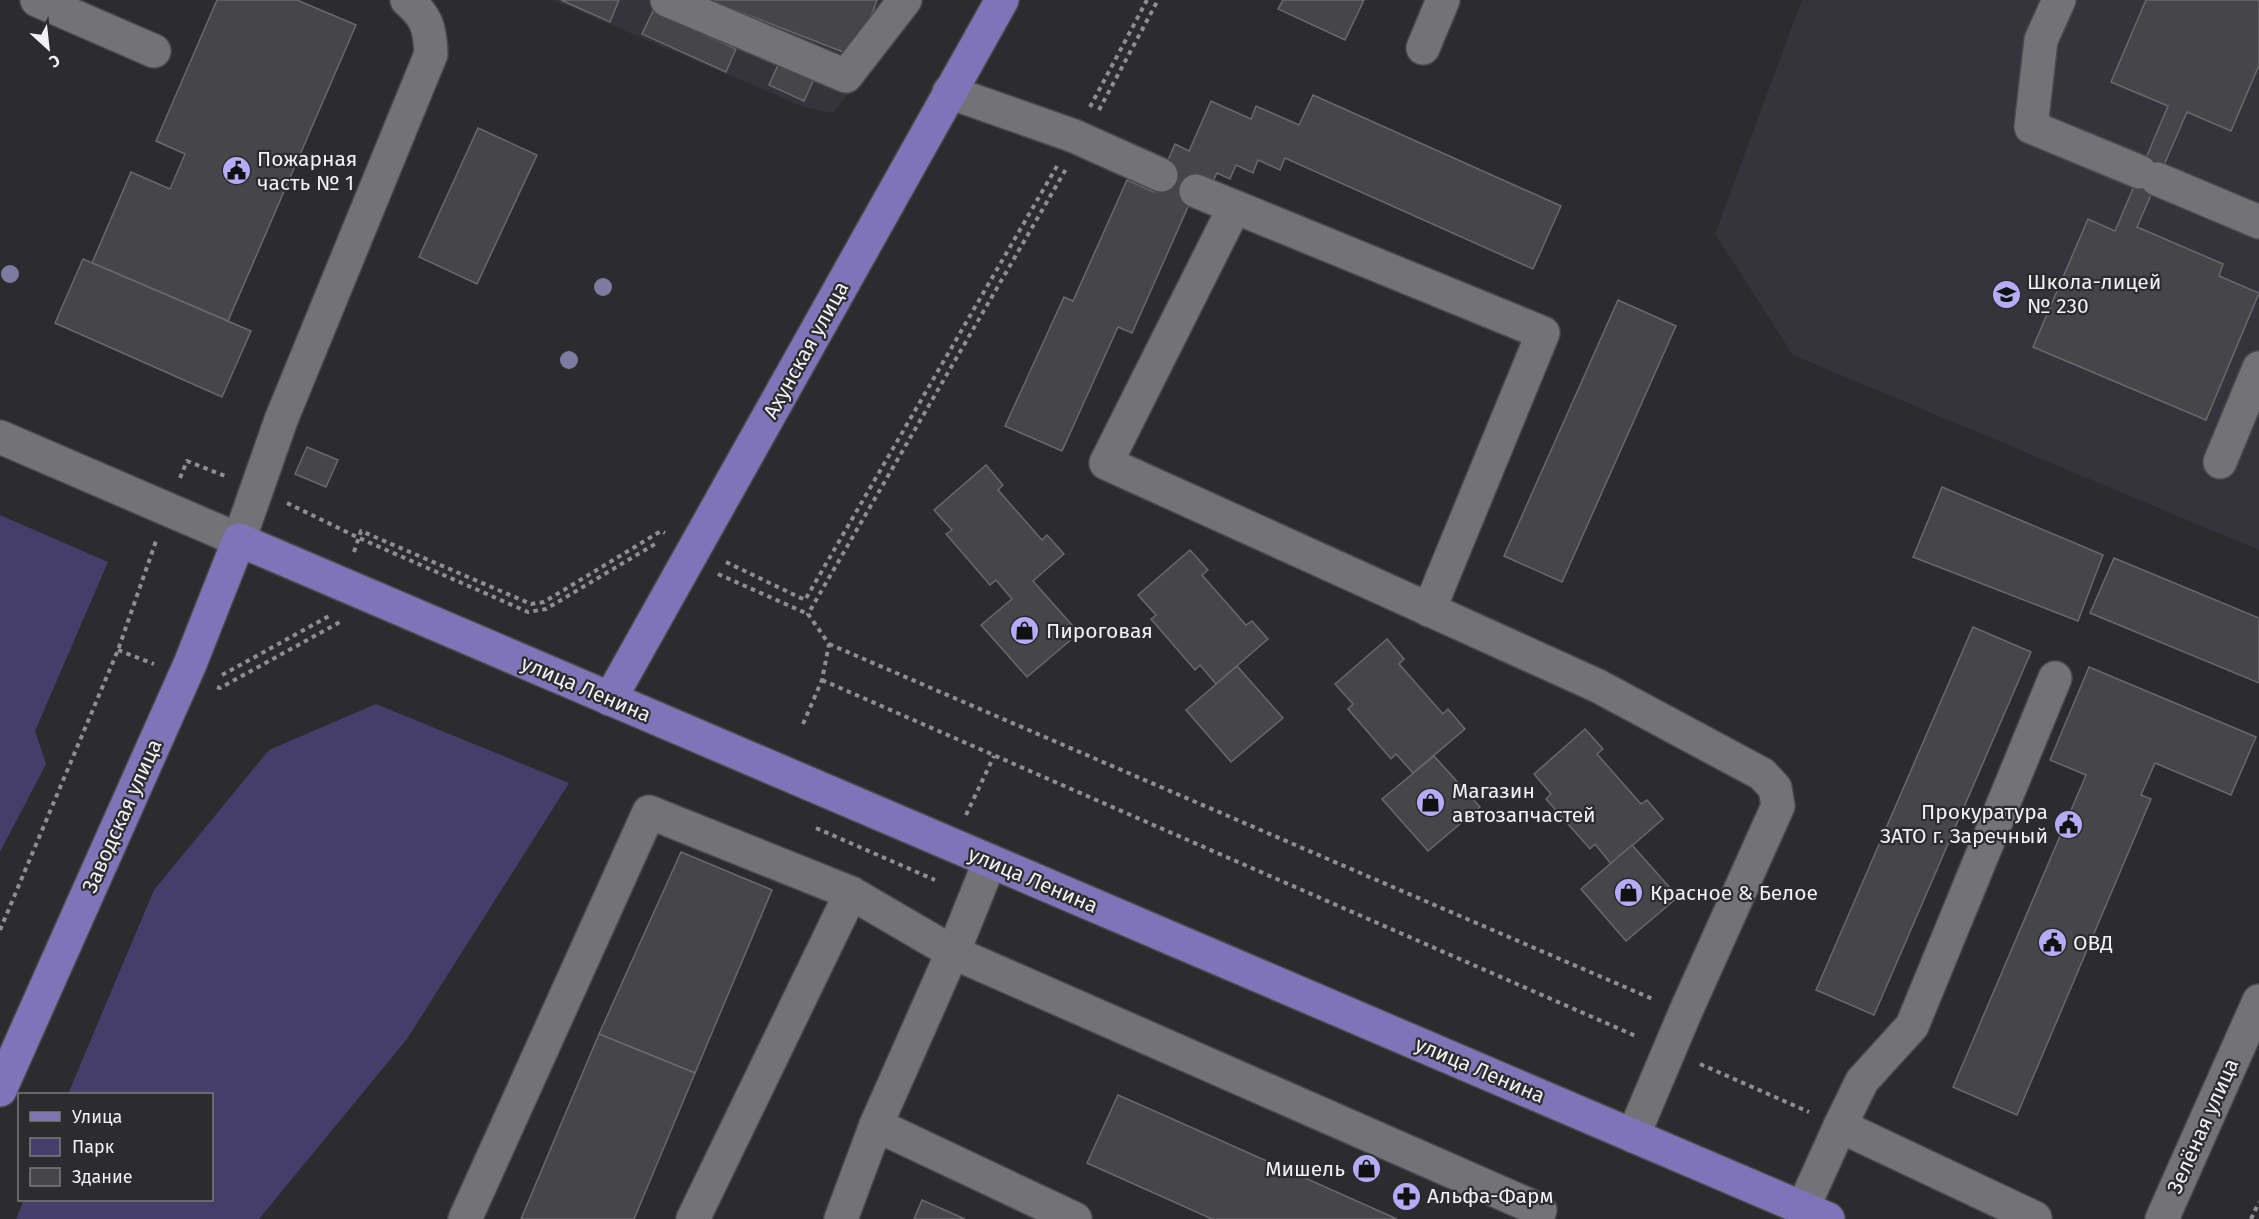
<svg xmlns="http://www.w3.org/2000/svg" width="2259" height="1219" font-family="'Fira Sans',sans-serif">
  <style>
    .built { fill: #35343c }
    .green { fill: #453e6b }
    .building { fill: #464548; stroke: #69696c; stroke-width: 1.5 }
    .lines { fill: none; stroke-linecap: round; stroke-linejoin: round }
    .minor-casing { stroke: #49494c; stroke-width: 36 }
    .major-casing { stroke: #49494c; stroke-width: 36 }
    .path { stroke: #8f8f92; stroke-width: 4; stroke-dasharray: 4.5 4.5; stroke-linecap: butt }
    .minor { stroke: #737377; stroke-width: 33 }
    .major { stroke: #8074b9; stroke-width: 33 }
    .tree { fill: #7e7ba0 }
    .labels { text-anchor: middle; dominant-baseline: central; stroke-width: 4.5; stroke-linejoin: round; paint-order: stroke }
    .poi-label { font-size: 21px; fill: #f2f2f4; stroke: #2c2c2f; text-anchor: start }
    .street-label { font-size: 21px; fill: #f2f2f4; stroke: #2c2c2f }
  </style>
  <rect width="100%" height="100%" fill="#2c2c2f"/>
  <g class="built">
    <path d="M553 0H923L833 113 804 107Z"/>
    <path d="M1802 0H2259V550L1793 355 1715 234Z"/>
  </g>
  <g class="green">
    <path d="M0 515 108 562 35 731 46 764 0 852Z"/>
    <path d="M376 704 569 783 407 1039 259 1219H16L24 1200H212V1094H68L154 890 269 750Z"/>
  </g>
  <g class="building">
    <path d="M217 0H297L356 25 228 321 92 263 131 172 170 189 185 154 156 141Z"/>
    <path d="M561 0H619L610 22Z"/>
    <path d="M709 0H877L856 57Z"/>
    <path d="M1283 0H1364L1345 40 1278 9Z"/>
    <path d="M2146 0H2259V65L2231 131 2187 112 2137 227 2223 264 2219 276 2259 293 2206 420 2033 347 2088 219 2115 231 2168 106 2111 82Z"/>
    <path d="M653 11 736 49 726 72 642 34Z"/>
    <path d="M779 63 814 79 804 101 769 85Z"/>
    <path d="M1313 95 1561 206 1533 269 1285 158 1280 170 1258 160 1253 173 1236 165 1230 179 1217 173 1211 185 1200 180 1132 333 1118 327 1062 451 1005 426 1064 297 1073 301 1127 180 1154 192 1175 144 1189 151 1211 101 1251 119 1256 106 1299 125Z"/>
    <path d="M478 128 537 155 477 284 419 257Z"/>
    <path d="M83 259 251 331 222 397 55 323Z"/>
    <path d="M1618 300 1676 326 1562 582 1504 556Z"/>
    <path d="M307 447 338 460 326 487 295 474Z"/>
    <path d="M986 465 1003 485 998 490 1042 540 1047 535 1064 554 1033 581 1079 633 1027 677 981 625 1012 599 996 580 990 585 946 534 952 530 934 510Z"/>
    <path d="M1942 487 2103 555 2078 621 1913 557Z"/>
    <path d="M1190 550 1208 570 1202 575 1246 625 1252 621 1268 639 1216 684 1200 665 1195 670 1151 619 1156 615 1138 595Z"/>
    <path d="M2114 558 2259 618V683L2090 613Z"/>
    <path d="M1973 627 2031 652 1874 1015 1816 990Z"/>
    <path d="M1387 639 1404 659 1399 664 1443 714 1448 709 1465 729 1413 773 1396 754 1391 759 1348 709 1353 704 1335 684Z"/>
    <path d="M1237 666 1283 718 1231 762 1186 710Z"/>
    <path d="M2089 667 2256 737 2231 795 2155 763 2141 795 2151 799 2017 1115 1953 1087 2086 775 2050 760Z"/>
    <path d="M1585 729 1603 749 1597 754 1641 804 1647 800 1663 819 1611 864 1595 844 1590 849 1546 799 1551 794 1534 774Z"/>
    <path d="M1434 756 1480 807 1428 851 1382 799Z"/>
    <path d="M1632 845 1678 897 1626 941 1581 889Z"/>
    <path d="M681 852 772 890 695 1073 599 1034Z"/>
    <path d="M599 1034 695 1073 634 1219H521Z"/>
    <path d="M1118 1095 1177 1121 1397 1219H1212L1087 1163Z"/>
    <path d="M922 1200 965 1219H914Z"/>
  </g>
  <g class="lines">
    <defs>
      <g id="minor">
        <path d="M37 0 154 51"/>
        <path d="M667 0 846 76 905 0"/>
        <path d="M2059 0 2041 40 2031 127 2140 172"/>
        <path d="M1423 48 1443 0"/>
        <path d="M949 92 1074 136 1161 175"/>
        <path d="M2157 179 2259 222"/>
        <path d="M1196 191 1543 333 1429 610"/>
        <path d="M1234 208 1106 463 1598 686 1762 774 1775 788 1778 806 1685 1013 1633 1136"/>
        <path d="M0 437 239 540 281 420 431 54C430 28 427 17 407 0"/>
        <path d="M2220 462 2259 368"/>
        <path d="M851 893 952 952 1540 1210"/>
        <path d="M876 1125 1075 1219"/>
        <path d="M1840 1126 2035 1218"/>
        <path d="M1803 1208 1840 1126 1862 1081 1912 1026 2055 678"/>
        <path d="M465 1219 649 812 851 893 693 1219"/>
        <path d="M841 1219 876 1125 961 933 990 861"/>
        <path d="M2162 1219 2259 1001"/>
      </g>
      <g id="major">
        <path d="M610 699 1002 0"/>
        <path d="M0 1090 190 664 239 540 1828 1219"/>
      </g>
    </defs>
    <use href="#minor" class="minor-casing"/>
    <use href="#major" class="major-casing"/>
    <g class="path">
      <path d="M1090 107 1147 0"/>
      <path d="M1099 110 1158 0"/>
      <path d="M180 478 187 461 225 476"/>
      <path d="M287 503 359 538 528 612 546 609 655 544 657 545"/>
      <path d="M354 552 361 531 531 604 544 602 661 531 665 533"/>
      <path d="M726 562 805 600 1057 166"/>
      <path d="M718 574 808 614"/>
      <path d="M829 644 1655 1000"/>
      <path d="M118 650 154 664"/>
      <path d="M222 675 331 615"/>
      <path d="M822 680 1638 1037"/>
      <path d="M217 687 220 688 340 622"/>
      <path d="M803 724 822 680 829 644 808 614 1066 169"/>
      <path d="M966 815 994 756"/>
      <path d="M816 828 935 880"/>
      <path d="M0 930 118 650 156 541"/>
      <path d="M1700 1064 1809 1112"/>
      <path d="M2251 1219 2259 1202"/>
    </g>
    <use href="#minor" class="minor"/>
    <use href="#major" class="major"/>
  </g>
  <g class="tree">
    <circle cx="10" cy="274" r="9"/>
    <circle cx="603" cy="287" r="9"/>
    <circle cx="569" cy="360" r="9"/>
  </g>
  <defs>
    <symbol id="civic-disc" viewBox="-11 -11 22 22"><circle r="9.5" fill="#b5acf8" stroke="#2c2c2f"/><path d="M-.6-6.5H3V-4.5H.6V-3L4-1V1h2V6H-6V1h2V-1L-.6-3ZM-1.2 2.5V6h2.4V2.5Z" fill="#111"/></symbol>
    <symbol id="school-disc" viewBox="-11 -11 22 22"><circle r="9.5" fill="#b5acf8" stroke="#2c2c2f"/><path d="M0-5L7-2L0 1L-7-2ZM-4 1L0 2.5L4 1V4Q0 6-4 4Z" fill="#111"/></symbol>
    <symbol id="shop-disc" viewBox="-11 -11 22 22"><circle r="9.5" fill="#b5acf8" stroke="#2c2c2f"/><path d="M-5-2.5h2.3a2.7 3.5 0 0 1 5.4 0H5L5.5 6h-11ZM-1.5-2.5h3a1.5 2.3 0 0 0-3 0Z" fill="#111"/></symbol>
    <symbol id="pharmacy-disc" viewBox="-11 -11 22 22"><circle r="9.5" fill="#b5acf8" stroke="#2c2c2f"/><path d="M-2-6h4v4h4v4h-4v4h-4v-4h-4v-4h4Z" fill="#111"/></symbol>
  </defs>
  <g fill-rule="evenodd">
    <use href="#civic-disc" x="220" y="154" width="33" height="33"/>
    <use href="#school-disc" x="1990" y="278" width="33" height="33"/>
    <use href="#shop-disc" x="1008" y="614" width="33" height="33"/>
    <use href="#shop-disc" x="1414" y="786" width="33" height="33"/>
    <use href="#civic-disc" x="2052" y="808" width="33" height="33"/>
    <use href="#shop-disc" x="1612" y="876" width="33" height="33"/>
    <use href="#civic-disc" x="2036" y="926" width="33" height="33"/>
    <use href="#shop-disc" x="1350" y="1152" width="33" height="33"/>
    <use href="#pharmacy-disc" x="1390" y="1180" width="33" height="33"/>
  </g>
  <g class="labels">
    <g class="poi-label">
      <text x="257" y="159">Пожарная<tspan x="257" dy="24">часть № 1</tspan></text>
      <text x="2027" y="282">Школа-лицей<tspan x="2027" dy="24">№ 230</tspan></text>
      <text x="1046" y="631">Пироговая</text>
      <text x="1452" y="791">Магазин<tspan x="1452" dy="24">автозапчастей</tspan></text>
      <text x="2048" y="812" text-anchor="end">Прокуратура<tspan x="2048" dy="24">ЗАТО г. Заречный</tspan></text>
      <text x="1650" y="893">Красное &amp; Белое</text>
      <text x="2073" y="943">ОВД</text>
      <text x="1345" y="1169" text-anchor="end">Мишель</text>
      <text x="1427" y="1196">Альфа-Фарм</text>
    </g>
    <g class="street-label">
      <text transform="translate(806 350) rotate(-61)">Ахунская улица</text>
      <text transform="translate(586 689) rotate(23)">улица Ленина</text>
      <text transform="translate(122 816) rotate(-66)">Заводская улица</text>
      <text transform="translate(1033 880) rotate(23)">улица Ленина</text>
      <text transform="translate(1480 1070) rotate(23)">улица Ленина</text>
      <text transform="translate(2203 1126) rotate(-66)">Зелёная улица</text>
    </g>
  </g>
  <rect x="18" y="1093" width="195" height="108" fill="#2c2c2f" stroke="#7b7b7e" stroke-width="1.5"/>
  <rect x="30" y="1112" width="30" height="9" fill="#8074b9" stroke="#7b7b7e" stroke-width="1.5"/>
  <text x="72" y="1123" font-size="18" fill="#f2f2f4">Улица</text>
  <rect x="30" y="1138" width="30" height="18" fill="#453e6b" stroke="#7b7b7e" stroke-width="1.5"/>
  <text x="72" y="1153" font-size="18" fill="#f2f2f4">Парк</text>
  <rect x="30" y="1168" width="30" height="18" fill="#464548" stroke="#7b7b7e" stroke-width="1.5"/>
  <text x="72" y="1183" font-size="18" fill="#f2f2f4">Здание</text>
  <g transform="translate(48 48) rotate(153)" stroke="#2c2c2f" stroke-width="4.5" paint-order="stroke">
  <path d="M0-4.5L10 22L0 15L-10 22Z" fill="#f2f2f4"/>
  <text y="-9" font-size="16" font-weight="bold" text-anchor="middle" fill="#f2f2f4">С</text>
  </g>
</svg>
